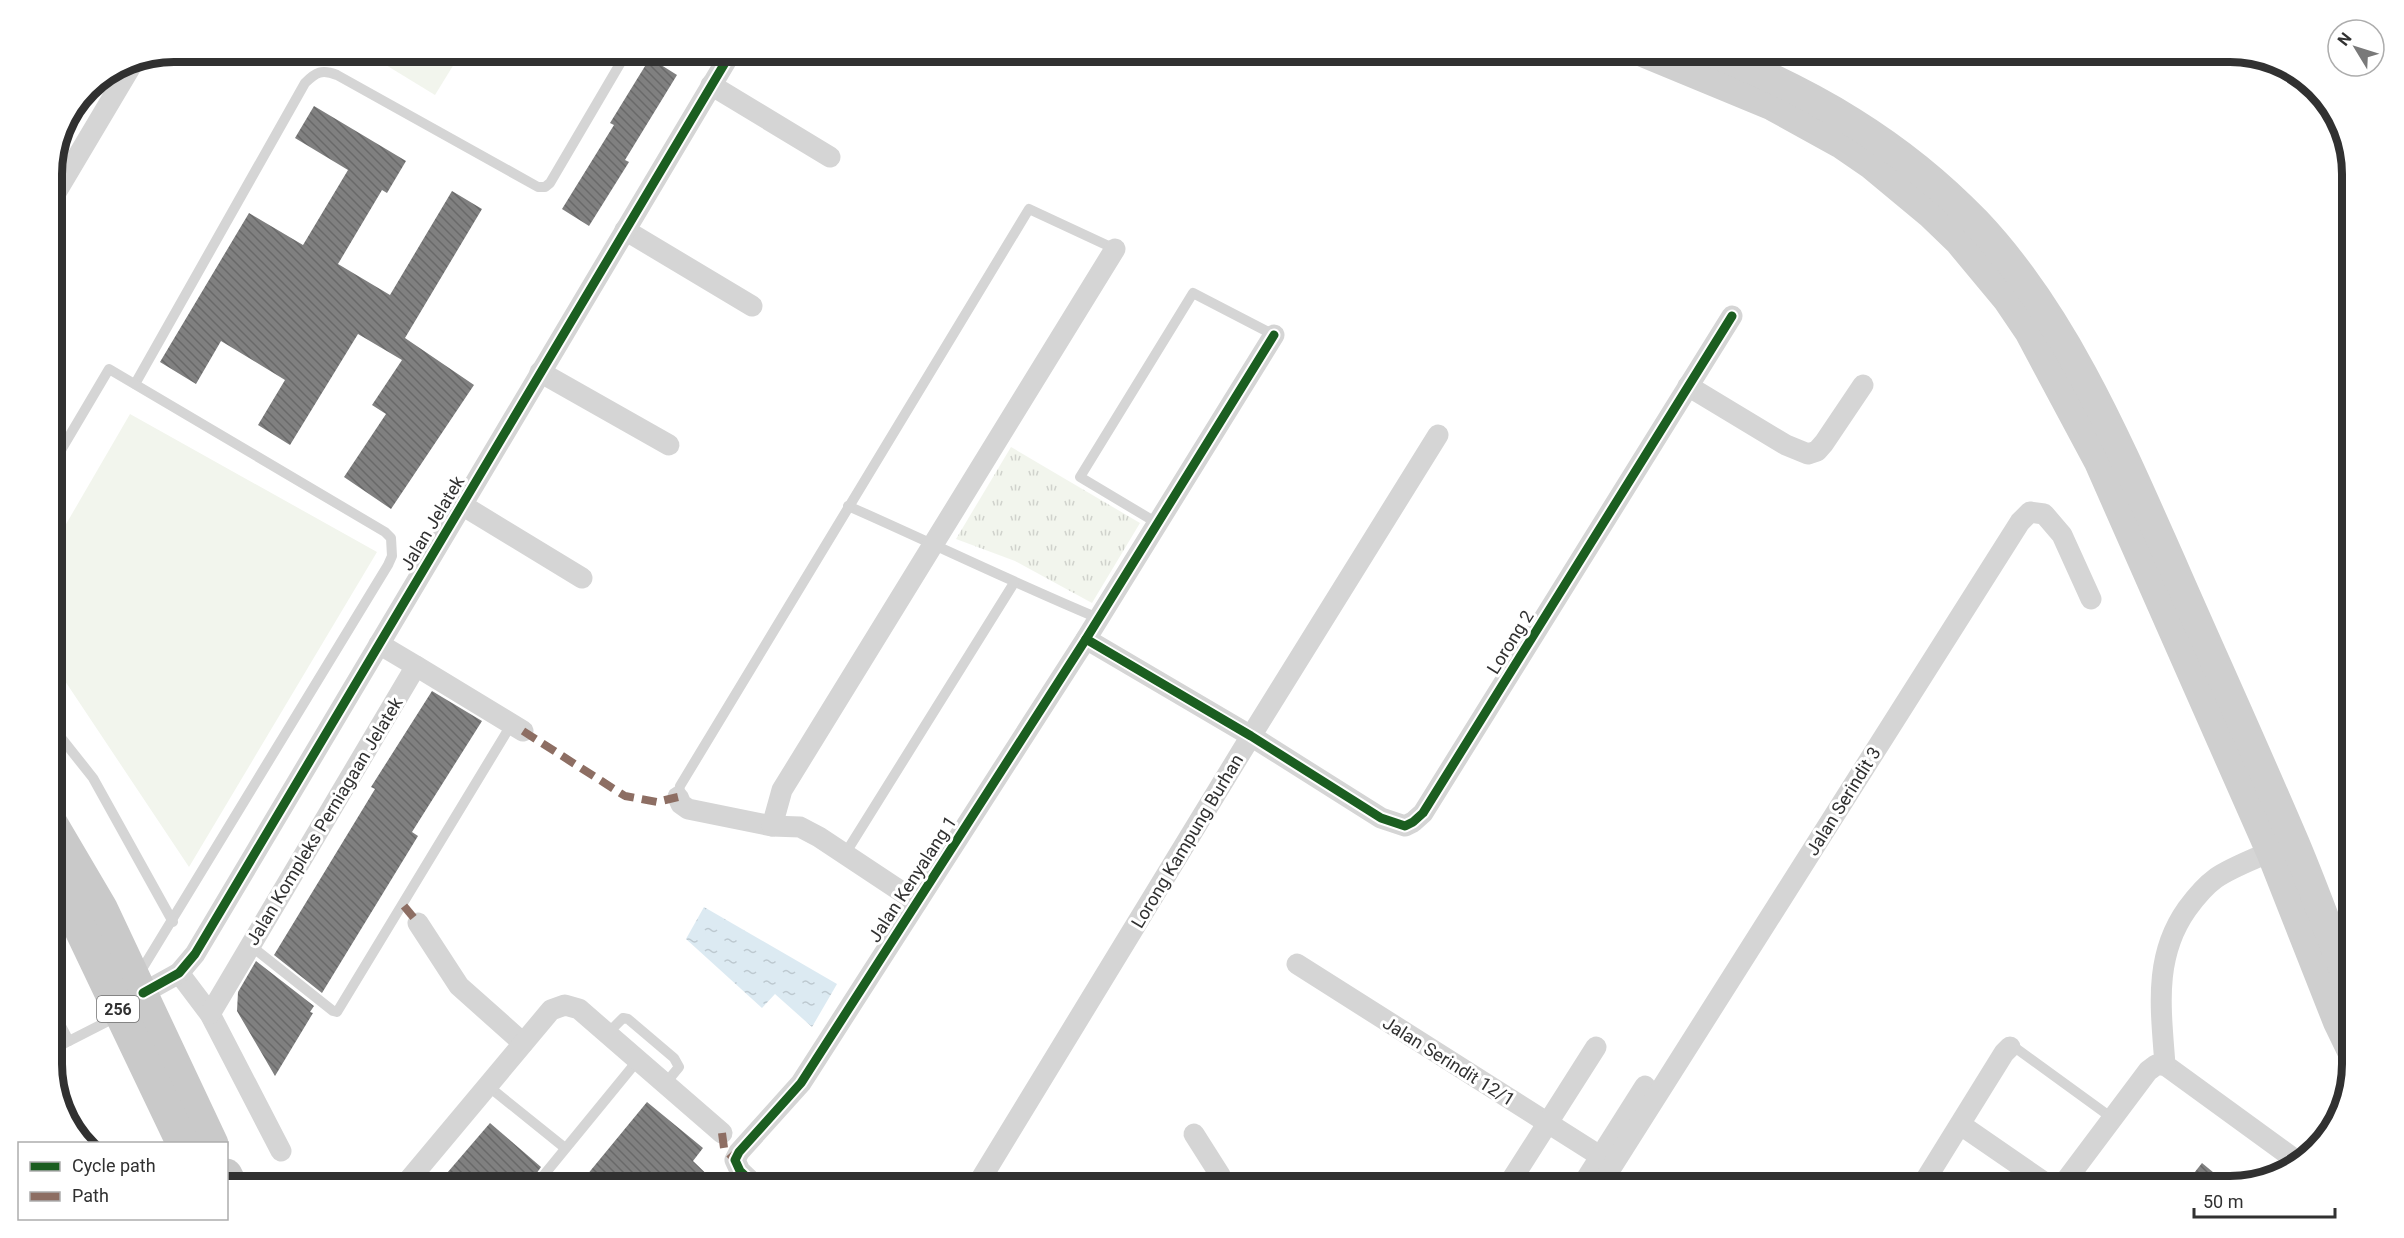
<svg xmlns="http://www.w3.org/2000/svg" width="2404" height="1238" font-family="Roboto,sans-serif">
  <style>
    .grass { fill: url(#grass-tufts) }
    .pitch { fill: #f2f5ed }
    .water { fill: url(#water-ripples) }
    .building { fill: url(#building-back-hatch) }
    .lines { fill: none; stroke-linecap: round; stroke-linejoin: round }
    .lane { stroke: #d5d5d5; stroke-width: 10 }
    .street { stroke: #d5d5d5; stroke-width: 21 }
    .secondary { stroke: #cfcfcf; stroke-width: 30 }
    .primary { stroke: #c9c9c9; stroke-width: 33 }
    .quiet { stroke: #8d6e63; stroke-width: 8; stroke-dasharray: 15 8; stroke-linecap: butt }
    .cycleway-casing { stroke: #fff; stroke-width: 13 }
    .cycleway { stroke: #1b5e20; stroke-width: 9 }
    .labels { text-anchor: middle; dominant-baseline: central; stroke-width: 6; stroke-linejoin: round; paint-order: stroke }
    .shield { fill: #fff; stroke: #6f6f6f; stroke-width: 1.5 }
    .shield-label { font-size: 16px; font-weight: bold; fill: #313131 }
    .street-label { font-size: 18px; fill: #313131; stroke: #fff }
    .rim { fill: none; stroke: #313131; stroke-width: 8 }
  </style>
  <defs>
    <pattern id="grass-tufts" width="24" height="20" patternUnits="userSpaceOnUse" patternTransform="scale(1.5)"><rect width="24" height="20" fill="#f2f5ed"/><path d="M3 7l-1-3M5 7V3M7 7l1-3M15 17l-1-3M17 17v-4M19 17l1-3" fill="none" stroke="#d0d2cc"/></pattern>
    <pattern id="water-ripples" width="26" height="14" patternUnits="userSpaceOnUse" patternTransform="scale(1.5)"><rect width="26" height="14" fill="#dceaf2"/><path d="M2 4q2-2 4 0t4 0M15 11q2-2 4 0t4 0" fill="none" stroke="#bdc9d0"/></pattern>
    <pattern id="building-back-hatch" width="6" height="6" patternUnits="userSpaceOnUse" patternTransform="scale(1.5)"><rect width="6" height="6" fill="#808080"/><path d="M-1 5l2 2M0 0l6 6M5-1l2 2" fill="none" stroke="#696969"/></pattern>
  </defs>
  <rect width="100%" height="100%" fill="#fff"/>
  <path class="grass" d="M1011 447 1140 523 1092 603 1015 561 956 539Z"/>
  <g class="pitch">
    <path d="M363 51H462L435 95Z"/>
    <path d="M130 414 377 552 189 867 51 660V550Z"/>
  </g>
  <path class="water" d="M704 907 837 984 812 1027 775 994 762 1008 686 939Z"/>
  <g class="building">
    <path d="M650 58 677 75 625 160 629 162 589 226 562 209 614 125 610 123Z"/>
    <path d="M314 106 406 161 387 193 382 190 338 264 390 295 452 191 482 209 405 338 474 385 391 509 344 477 386 414 372 405 402 360 358 334 290 445 258 425 285 380 221 341 196 384 160 362 249 213 303 245 348 170 295 138Z"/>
    <path d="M432 691 482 721 412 832 418 836 322 993 274 955 375 789 371 787Z"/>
    <path d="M256 961 314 1006 310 1012 313 1013 275 1076 237 1011 238 992Z"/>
    <path d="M647 1102 703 1148 693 1161 720 1187H577Z"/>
    <path d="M490 1123 541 1167 527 1187H435Z"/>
    <path d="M2202 1163 2231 1187H2183Z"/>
  </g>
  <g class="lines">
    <g class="lane">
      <path d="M135 384 305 83C316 72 322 69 337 75L538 187H545L550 183 624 57"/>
      <path d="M51 467 109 369 385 532 391 538 392 556 388 565 139 974"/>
      <path d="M848 506C932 543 1014 583 1098 618"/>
      <path d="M1157 523 1080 477 1193 293 1274 335"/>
      <path d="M51 725 93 778 173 922"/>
      <path d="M678 797 680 786 1029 209 1115 249"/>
      <path d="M845 854 1014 583"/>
      <path d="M251 946 333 1011 337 1012 511 725"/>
      <path d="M51 1007 69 1041 51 1051"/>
      <path d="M608 1033 623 1018 628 1019 674 1058 679 1067 665 1084"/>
      <path d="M69 1041 118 1016"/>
      <path d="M2010 1047 2017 1049 2112 1118"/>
      <path d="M488 1086 565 1148"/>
      <path d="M534 1187 638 1060"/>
    </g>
    <g class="street">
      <path d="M711 85 830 157"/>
      <path d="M51 201 136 58"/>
      <path d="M625 230 752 306"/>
      <path d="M540 372 669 445"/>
      <path d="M1688 386 1786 445 1808 454 1817 451 1824 443 1863 385"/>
      <path d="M462 505 582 578"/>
      <path d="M1086 639 1251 736 1381 818 1405 826 1413 822 1423 813 1732 316"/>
      <path d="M416 666 523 731"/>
      <path d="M678 797 681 804 688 809 772 826 800 827 819 837 917 902"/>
      <path d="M772 826 782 790 1115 249"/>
      <path d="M2282 846C2261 857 2235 865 2216 878 2205 886 2195 898 2187 909 2153 957 2161 1009 2165 1065L2301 1164"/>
      <path d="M418 923 459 986 523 1043"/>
      <path d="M1297 964 1600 1156"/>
      <path d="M179 973 210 1014 281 1151"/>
      <path d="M143 993 179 973 195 954 732 51"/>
      <path d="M210 1014 416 666 379 644"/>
      <path d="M1961 1125 2051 1187"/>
      <path d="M1194 1134 1220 1175 1222 1187"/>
      <path d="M403 1187 551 1010 565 1005 579 1009 722 1133"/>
      <path d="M757 1187 740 1171 735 1160 739 1152 801 1083 1086 639 1274 335"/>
      <path d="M976 1187 1251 736 1438 435"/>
      <path d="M1507 1187 1596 1047"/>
      <path d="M1581 1187 1645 1086"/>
      <path d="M1599 1187 2020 522 2030 512 2044 514 2062 535 2091 599"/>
      <path d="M1921 1187 2004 1053 2010 1047"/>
      <path d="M2061 1187 2148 1071 2156 1065H2165"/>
    </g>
    <g class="secondary">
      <path d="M1640 51 1773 106 1840 143 1872 165 1931 214 1959 241 2008 300 2029 331 2099 462 2271 852 2338 1022 2353 1053"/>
      <path d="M1709 51C1811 92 1899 142 1976 222 2067 318 2122 452 2175 571 2214 660 2254 748 2292 837 2314 888 2332 941 2353 992"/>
    </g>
    <g class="primary">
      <path d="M51 823 101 908 212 1144"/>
      <path d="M51 875 78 924 183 1144"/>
      <path d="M226 1175 232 1187"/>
    </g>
    <g class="quiet">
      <path d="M523 731 625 796 657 802 678 797"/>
      <path d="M404 906 418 923"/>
      <path d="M722 1133 724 1148 735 1160"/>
    </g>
    <defs>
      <g id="cycleway">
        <path d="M1086 639 1251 736 1381 818 1405 826 1413 822 1423 813 1732 316"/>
        <path d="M143 993 179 973 195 954 732 51"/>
        <path d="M757 1187 740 1171 735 1160 739 1152 801 1083 1086 639 1274 335"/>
      </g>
    </defs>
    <use href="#cycleway" class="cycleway-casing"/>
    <use href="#cycleway" class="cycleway"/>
  </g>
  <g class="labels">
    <rect class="shield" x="97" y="996" width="42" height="26" rx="4.5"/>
    <g class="shield-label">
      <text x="118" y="1009">256</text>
    </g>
    <g class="street-label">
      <text transform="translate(432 523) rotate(-59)">Jalan Jelatek</text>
      <text transform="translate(1510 642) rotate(-58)">Lorong 2</text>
      <text transform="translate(1843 801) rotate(-58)">Jalan Serindit 3</text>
      <text transform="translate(324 821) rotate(-59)">Jalan Kompleks Perniagaan Jelatek</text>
      <text transform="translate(1187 841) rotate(-59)">Lorong Kampung Burhan</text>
      <text transform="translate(912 879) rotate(-57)">Jalan Kenyalang 1</text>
      <text transform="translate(1449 1061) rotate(32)">Jalan Serindit 12/1</text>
    </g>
  </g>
  <path d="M0 0H2404V1238H0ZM174 62H2230A112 112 0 0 1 2342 174V1064A112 112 0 0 1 2230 1176H174A112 112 0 0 1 62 1064V174A112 112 0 0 1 174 62Z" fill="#fff" fill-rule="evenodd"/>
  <path class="rim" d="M174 62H2230A112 112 0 0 1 2342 174V1064A112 112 0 0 1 2230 1176H174A112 112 0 0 1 62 1064V174A112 112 0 0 1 174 62Z"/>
  <rect x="18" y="1142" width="210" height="78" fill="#ffffff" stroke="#adadad" stroke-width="1.5"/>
  <rect x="30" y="1162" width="30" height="9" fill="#1b5e20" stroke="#adadad" stroke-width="1.5"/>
  <text x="72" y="1172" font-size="18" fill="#313131">Cycle path</text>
  <rect x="30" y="1192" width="30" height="9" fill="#8d6e63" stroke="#adadad" stroke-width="1.5"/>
  <text x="72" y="1202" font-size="18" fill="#313131">Path</text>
  <g transform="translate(2356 48) rotate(308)"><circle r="28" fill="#ffffff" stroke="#adadad" stroke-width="1.5"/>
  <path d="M0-4.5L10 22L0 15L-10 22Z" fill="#797979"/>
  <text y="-9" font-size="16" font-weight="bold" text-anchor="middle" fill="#313131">N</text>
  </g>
  <path d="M2194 1208v9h141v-9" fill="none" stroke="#313131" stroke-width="3"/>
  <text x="2203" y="1208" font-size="18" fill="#313131" stroke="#ffffff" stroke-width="4.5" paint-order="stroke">50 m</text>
</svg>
